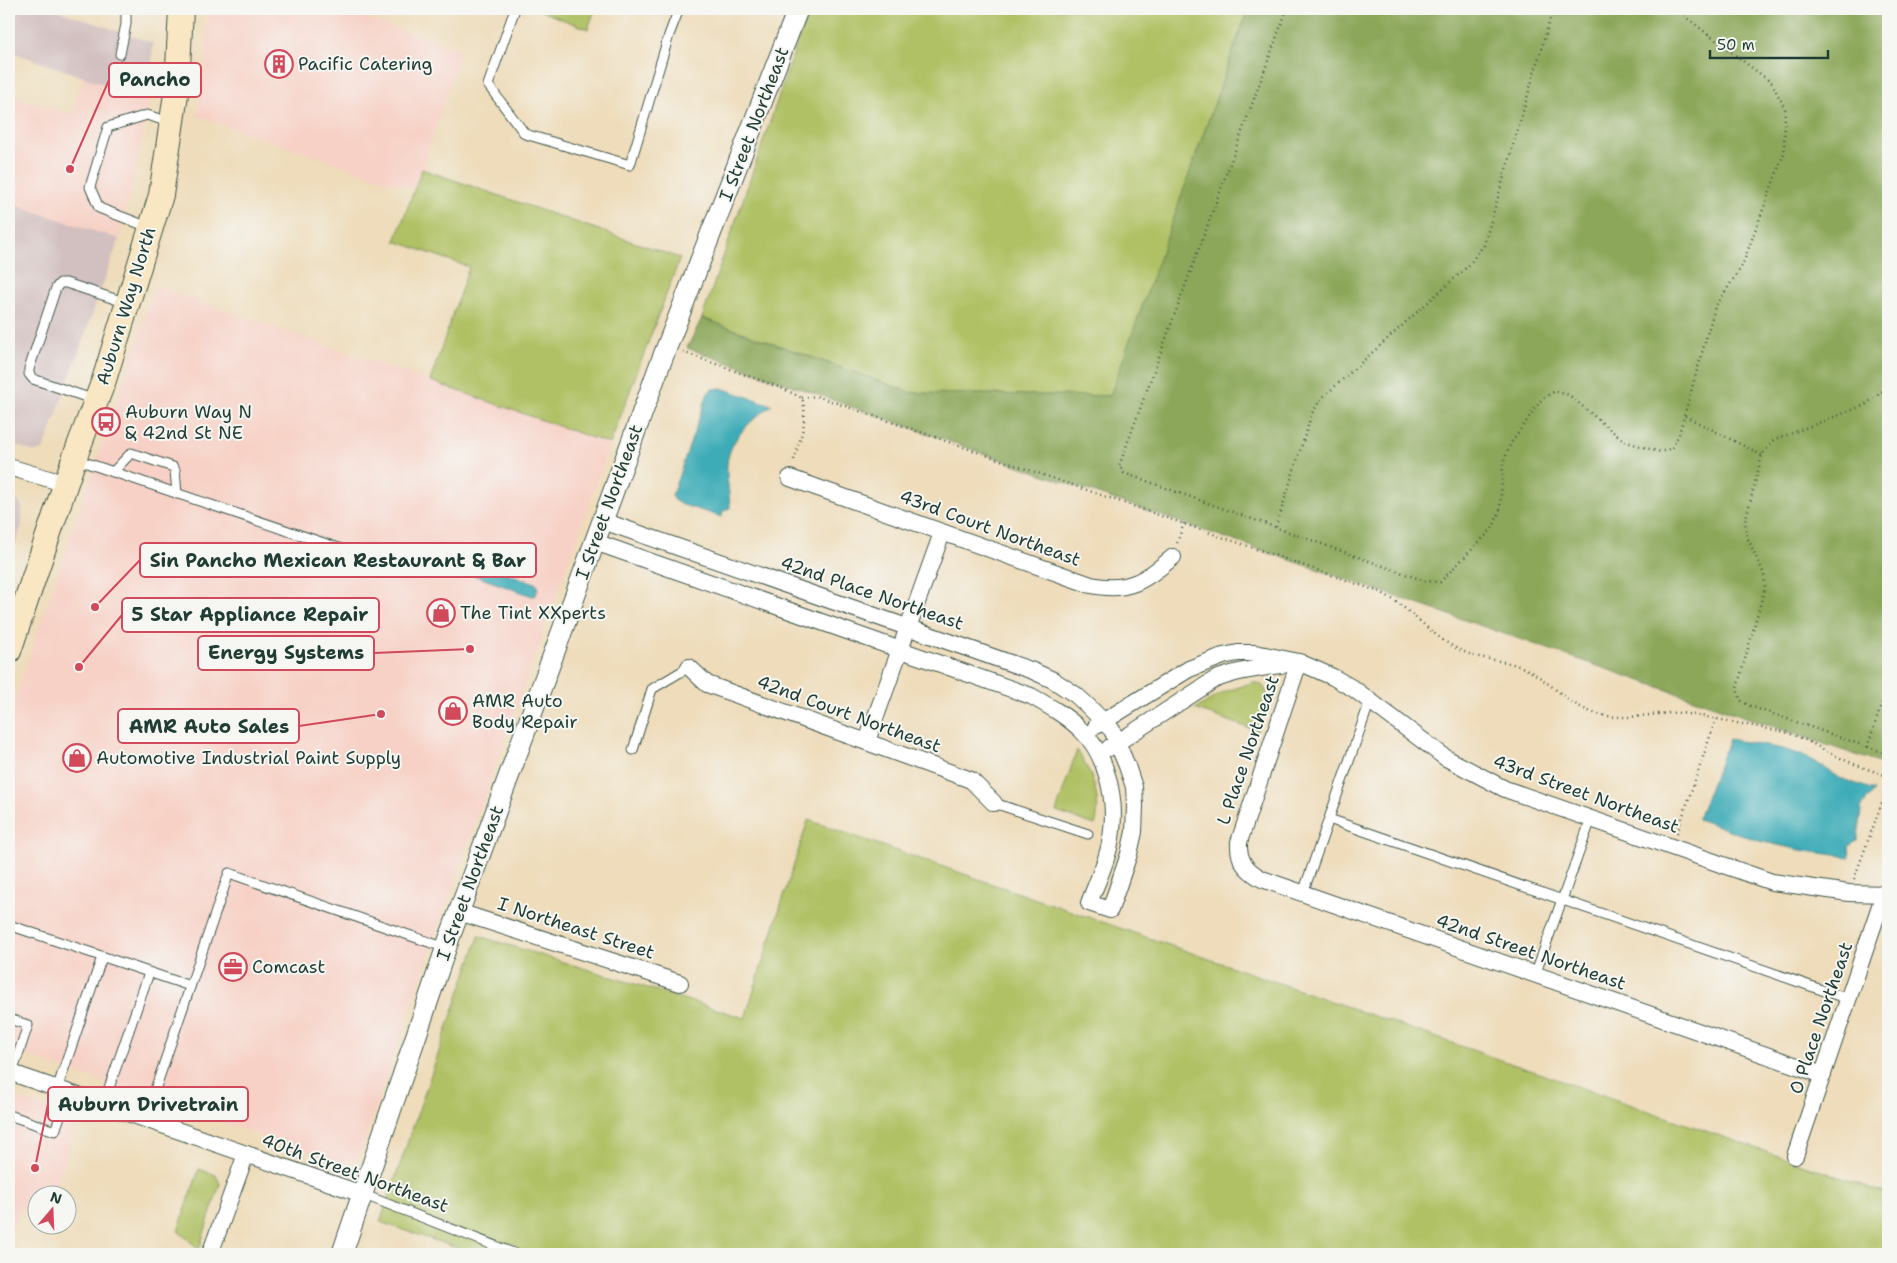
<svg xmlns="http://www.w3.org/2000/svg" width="1897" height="1263" font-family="'Shantell Sans',sans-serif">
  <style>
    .built { fill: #f7d1c6 }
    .industrial { fill: #d2bfbf }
    .green { fill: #b0c165; stroke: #687f4c }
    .forest { fill: #8ca75a; stroke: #567247 }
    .water { fill: #3cacb7; stroke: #2e7476 }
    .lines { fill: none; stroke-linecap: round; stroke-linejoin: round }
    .service-casing { stroke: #3e5548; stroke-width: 11 }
    .minor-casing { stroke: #3e5548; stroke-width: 18 }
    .tertiary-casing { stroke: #3e5548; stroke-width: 22 }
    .secondary-casing { stroke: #3e5548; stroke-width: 26 }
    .path { stroke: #3e5548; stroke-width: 2.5; stroke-dasharray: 1 4; stroke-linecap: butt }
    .service { stroke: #fff; stroke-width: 9 }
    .minor { stroke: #fff; stroke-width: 16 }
    .tertiary { stroke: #fff; stroke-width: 20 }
    .secondary { stroke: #f9e7c3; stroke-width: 24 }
    .labels { text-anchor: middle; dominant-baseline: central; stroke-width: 4; stroke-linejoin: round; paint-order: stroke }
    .poi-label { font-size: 18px; fill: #1f3d34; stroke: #f6f6f2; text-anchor: start }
    .street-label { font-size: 18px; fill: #1f3d34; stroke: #f6f6f2 }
    .leader { fill: none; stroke: #d1495b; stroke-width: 2 }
    .callout-dot { fill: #d1495b; stroke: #f6f6f2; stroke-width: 2 }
    .callout { fill: #f6f6f2; stroke: #d1495b; stroke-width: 2 }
    .callout-label { font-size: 19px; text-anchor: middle; font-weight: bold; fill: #1f3d34 }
  </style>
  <rect width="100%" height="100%" fill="#f6f6f2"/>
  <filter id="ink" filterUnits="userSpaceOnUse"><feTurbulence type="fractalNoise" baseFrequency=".02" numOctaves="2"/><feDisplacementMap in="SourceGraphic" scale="10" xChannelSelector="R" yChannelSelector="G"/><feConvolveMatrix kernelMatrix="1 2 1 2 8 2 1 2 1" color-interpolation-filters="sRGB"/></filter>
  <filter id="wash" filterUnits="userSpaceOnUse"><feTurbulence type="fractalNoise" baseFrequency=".0096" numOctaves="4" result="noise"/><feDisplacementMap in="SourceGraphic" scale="20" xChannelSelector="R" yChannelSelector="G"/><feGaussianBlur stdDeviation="1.12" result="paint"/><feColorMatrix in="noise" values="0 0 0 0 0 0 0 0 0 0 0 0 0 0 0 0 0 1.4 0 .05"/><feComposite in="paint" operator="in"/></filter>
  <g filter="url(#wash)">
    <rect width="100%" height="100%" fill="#eedcba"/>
    <g class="built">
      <path d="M208 9H371L368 19 461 50 415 190 197 116 205 67Z"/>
      <path d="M83 77 149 100 137 164 119 239 9 203V95L72 114Z"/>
      <path d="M156 286 610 444 441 920 358 1159 341 1163 9 1050V717Z"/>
      <path d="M9 1095 78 1119 53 1195 38 1196 37 1215 20 1209 9 1242Z"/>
    </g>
    <g class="industrial">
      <path d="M9 9H54L153 43 149 100 9 51Z"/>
      <path d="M9 203 119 239 47 441 43 450 34 452 9 443Z"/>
      <path d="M9 491 22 506V525L9 562Z"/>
    </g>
    <g class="green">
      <path d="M542 9H595L588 29 541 11Z"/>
      <path d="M809 9H1248L1111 396 912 393 702 318Z"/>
      <path d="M422 169 680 258 610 444 430 381 469 267 395 241Z"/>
      <path d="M1254 682 1262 685 1268 693 1257 731 1195 709 1224 692Z"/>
      <path d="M1077 750C1091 771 1103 800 1095 825L1056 812Z"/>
      <path d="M808 820 1888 1194V1254H475L380 1222 479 936 745 1018Z"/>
      <path d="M199 1169 216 1175 220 1184 199 1249 178 1231Z"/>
    </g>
    <path class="forest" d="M1248 9H1888V766L1078 487 687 348 702 318 912 393 1110 396Z"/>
    <g class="water">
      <path d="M721 388 772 405C752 420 729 438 727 465 726 479 730 494 730 508L723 511 722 517 680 504 675 501 672 495 708 393 712 389Z"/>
      <path d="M440 551 536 583 538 587 536 595 532 596 436 562 433 557 436 553Z"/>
      <path d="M1729 739 1783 749 1801 755 1817 763 1840 778 1874 790 1861 808 1860 824 1857 841 1849 846 1850 857 1805 851 1759 841 1698 819Z"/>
    </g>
  </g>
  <g filter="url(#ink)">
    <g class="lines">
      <defs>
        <g id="service">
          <path d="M515 9 488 85 525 134 630 165 669 35 679 9"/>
          <path d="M120 54 126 24V9"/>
          <path d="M151 228 99 208 90 187 108 127 147 115 172 123"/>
          <path d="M95 400 33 379 29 374V369L56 288 60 283H66L127 303"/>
          <path d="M75 459 392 566"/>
          <path d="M113 472 131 453 173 467 175 470 177 494"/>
          <path d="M633 750 652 689 689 667"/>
          <path d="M994 803 1088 834"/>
          <path d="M1329 819 1848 999"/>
          <path d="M1303 893 1370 701"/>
          <path d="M9 925 190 986"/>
          <path d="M1535 975 1591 819"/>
          <path d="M9 1019 28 1025 12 1073"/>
          <path d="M57 1089 102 957"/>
          <path d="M103 1105 149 973"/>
          <path d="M12 1116 55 1131 68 1093"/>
          <path d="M145 1119 229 873 446 948"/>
          <path d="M362 1194 516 1254"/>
        </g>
        <g id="minor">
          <path d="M9 467 66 484"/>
          <path d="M790 478 1091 585C1128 593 1146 580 1173 557"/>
          <path d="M595 542 1031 696C1049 706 1067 716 1082 731 1106 754 1116 797 1112 830 1110 855 1098 879 1089 903L1110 910 1129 854 1134 832 1135 806 1134 787 1127 766 1112 730 1089 707 1076 695 1053 680 1033 671 603 521"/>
          <path d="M689 667 707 684 971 780 994 803"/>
          <path d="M1096 726 1189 669 1223 656 1238 653H1255L1299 662C1271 667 1240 669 1214 680L1109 748"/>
          <path d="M867 741 942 533"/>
          <path d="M459 912 680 983"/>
          <path d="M9 1072 362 1194"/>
          <path d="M1823 1075 1262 879C1246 870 1238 861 1239 842L1299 662 1333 677 1354 689 1446 758 1505 789 1772 882 1849 893 1888 894"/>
          <path d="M1795 1156 1884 894"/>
          <path d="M210 1254 246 1154"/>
        </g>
        <path id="tertiary" d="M342 1254 449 939 659 367 798 9"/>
        <path id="secondary" d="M9 651 74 459 104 380 161 195 177 87 181 9"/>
      </defs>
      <use href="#service" class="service-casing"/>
      <use href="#minor" class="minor-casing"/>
      <use href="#tertiary" class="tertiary-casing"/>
      <use href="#secondary" class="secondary-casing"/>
      <g class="path">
        <path d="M1287 9 1119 466 1124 473 1425 581 1440 582 1492 529 1500 511 1503 463 1511 443 1542 399 1555 391 1569 395 1624 441 1660 452 1672 448 1679 434 1715 307 1742 266 1784 153 1785 109 1772 83 1675 9"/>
        <path d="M683 352 784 389 802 398C809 420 799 442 793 463"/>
        <path d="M1888 378 1884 390 1865 405 1774 440 1762 455 1745 522 1747 537 1764 574 1765 587 1737 688 1740 700 1750 706 1888 754"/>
        <path d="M802 398 816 396 825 399 1380 592C1410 607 1431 637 1462 651 1483 661 1507 659 1528 670 1552 683 1567 704 1594 713 1621 721 1642 715 1669 713 1677 712 1687 714 1695 715 1715 718 1735 723 1754 726 1766 729 1780 730 1791 734 1806 739 1818 747 1832 754 1850 763 1869 770 1888 776"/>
        <path d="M1685 416 1762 455"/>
        <path d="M1276 527 1312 413 1321 399 1468 266 1484 245 1553 9"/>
        <path d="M1177 543 1184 523"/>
        <path d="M1867 747 1888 686"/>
        <path d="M1677 833 1716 719"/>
        <path d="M1854 879 1888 786"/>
      </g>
      <use href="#service" class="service"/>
      <use href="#minor" class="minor"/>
      <use href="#tertiary" class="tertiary"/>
      <use href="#secondary" class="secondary"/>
    </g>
  </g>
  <defs>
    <symbol id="building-ring" viewBox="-11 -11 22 22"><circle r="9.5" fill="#f6f6f2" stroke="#d1495b" stroke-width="1.5"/><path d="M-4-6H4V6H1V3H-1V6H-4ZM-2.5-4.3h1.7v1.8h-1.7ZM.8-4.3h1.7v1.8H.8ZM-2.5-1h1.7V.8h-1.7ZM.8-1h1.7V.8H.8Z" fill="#d1495b"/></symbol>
    <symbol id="bus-ring" viewBox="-11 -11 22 22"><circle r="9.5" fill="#f6f6f2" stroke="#d1495b" stroke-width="1.5"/><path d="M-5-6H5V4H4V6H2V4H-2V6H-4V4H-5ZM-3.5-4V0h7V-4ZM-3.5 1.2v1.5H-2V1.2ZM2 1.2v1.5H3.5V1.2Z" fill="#d1495b"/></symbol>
    <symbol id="shop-ring" viewBox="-11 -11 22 22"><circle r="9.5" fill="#f6f6f2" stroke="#d1495b" stroke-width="1.5"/><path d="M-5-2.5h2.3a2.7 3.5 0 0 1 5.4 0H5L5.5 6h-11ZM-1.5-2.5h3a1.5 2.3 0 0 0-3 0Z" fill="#d1495b"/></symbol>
    <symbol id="office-ring" viewBox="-11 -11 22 22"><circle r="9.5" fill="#f6f6f2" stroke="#d1495b" stroke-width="1.5"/><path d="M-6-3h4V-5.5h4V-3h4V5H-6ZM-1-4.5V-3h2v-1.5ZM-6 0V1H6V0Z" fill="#d1495b"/></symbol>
  </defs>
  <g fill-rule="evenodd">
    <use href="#building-ring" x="263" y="48" width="32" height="32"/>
    <use href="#bus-ring" x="90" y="406" width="32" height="32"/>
    <use href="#shop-ring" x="425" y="597" width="32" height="32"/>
    <use href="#shop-ring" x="437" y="695" width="32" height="32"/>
    <use href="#shop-ring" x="61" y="742" width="32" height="32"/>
    <use href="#office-ring" x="217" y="951" width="32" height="32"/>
  </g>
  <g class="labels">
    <g class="poi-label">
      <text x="298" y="64">Pacific Catering</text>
      <text x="125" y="412">Auburn Way N<tspan x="125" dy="21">&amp; 42nd St NE</tspan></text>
      <text x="460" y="613">The Tint XXperts</text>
      <text x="472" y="701">AMR Auto<tspan x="472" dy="21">Body Repair</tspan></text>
      <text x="96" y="758">Automotive Industrial Paint Supply</text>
      <text x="252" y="967">Comcast</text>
    </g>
    <g class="street-label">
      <text transform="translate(754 124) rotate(-69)">I Street Northeast</text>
      <text transform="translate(126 306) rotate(-73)">Auburn Way North</text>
      <text transform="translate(609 502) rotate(-70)">I Street Northeast</text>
      <text transform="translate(990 528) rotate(20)">43rd Court Northeast</text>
      <text transform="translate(872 593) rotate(19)">42nd Place Northeast</text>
      <text transform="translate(849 714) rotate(20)">42nd Court Northeast</text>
      <text transform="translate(1248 750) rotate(-71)">L Place Northeast</text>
      <text transform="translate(1586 794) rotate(20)">43rd Street Northeast</text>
      <text transform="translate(470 883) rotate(-70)">I Street Northeast</text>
      <text transform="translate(576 928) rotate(18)">I Northeast Street</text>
      <text transform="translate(1531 952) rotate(19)">42nd Street Northeast</text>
      <text transform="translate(1821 1018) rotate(-71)">O Place Northeast</text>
      <text transform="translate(355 1173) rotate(20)">40th Street Northeast</text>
    </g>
  </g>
  <path class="leader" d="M70 169L109 80M95 607L140 560M79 667L122 615M470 649L374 653M381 714L299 726M35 1168L48 1104"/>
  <g class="callout-dot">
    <circle cx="70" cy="169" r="5"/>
    <circle cx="95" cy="607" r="5"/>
    <circle cx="79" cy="667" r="5"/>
    <circle cx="470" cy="649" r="5"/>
    <circle cx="381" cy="714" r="5"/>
    <circle cx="35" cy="1168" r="5"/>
  </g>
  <g class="callout">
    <rect x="109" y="63" width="92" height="34" rx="5"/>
    <rect x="140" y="543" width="396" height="34" rx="5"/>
    <rect x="122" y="598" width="257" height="34" rx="5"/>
    <rect x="198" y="636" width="176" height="34" rx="5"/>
    <rect x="118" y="709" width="181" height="34" rx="5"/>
    <rect x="48" y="1087" width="200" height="34" rx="5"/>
  </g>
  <g class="callout-label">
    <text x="155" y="86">Pancho</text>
    <text x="338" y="567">Sin Pancho Mexican Restaurant &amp; Bar</text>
    <text x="250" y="621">5 Star Appliance Repair</text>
    <text x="286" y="659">Energy Systems</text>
    <text x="209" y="733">AMR Auto Sales</text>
    <text x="148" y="1111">Auburn Drivetrain</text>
  </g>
  <rect width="1897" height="1263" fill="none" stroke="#f6f6f2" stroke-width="30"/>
  <g transform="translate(52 1210) rotate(19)"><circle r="24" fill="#f6f6f2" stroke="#a0aca6"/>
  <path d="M0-4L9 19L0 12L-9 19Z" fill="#d1495b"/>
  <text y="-8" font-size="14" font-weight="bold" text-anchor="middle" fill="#1f3d34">N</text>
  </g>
  <path d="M1710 50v8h118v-8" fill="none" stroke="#1f3d34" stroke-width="2.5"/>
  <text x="1717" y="50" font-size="15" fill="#1f3d34" stroke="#f6f6f2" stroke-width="4" paint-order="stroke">50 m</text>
</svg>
